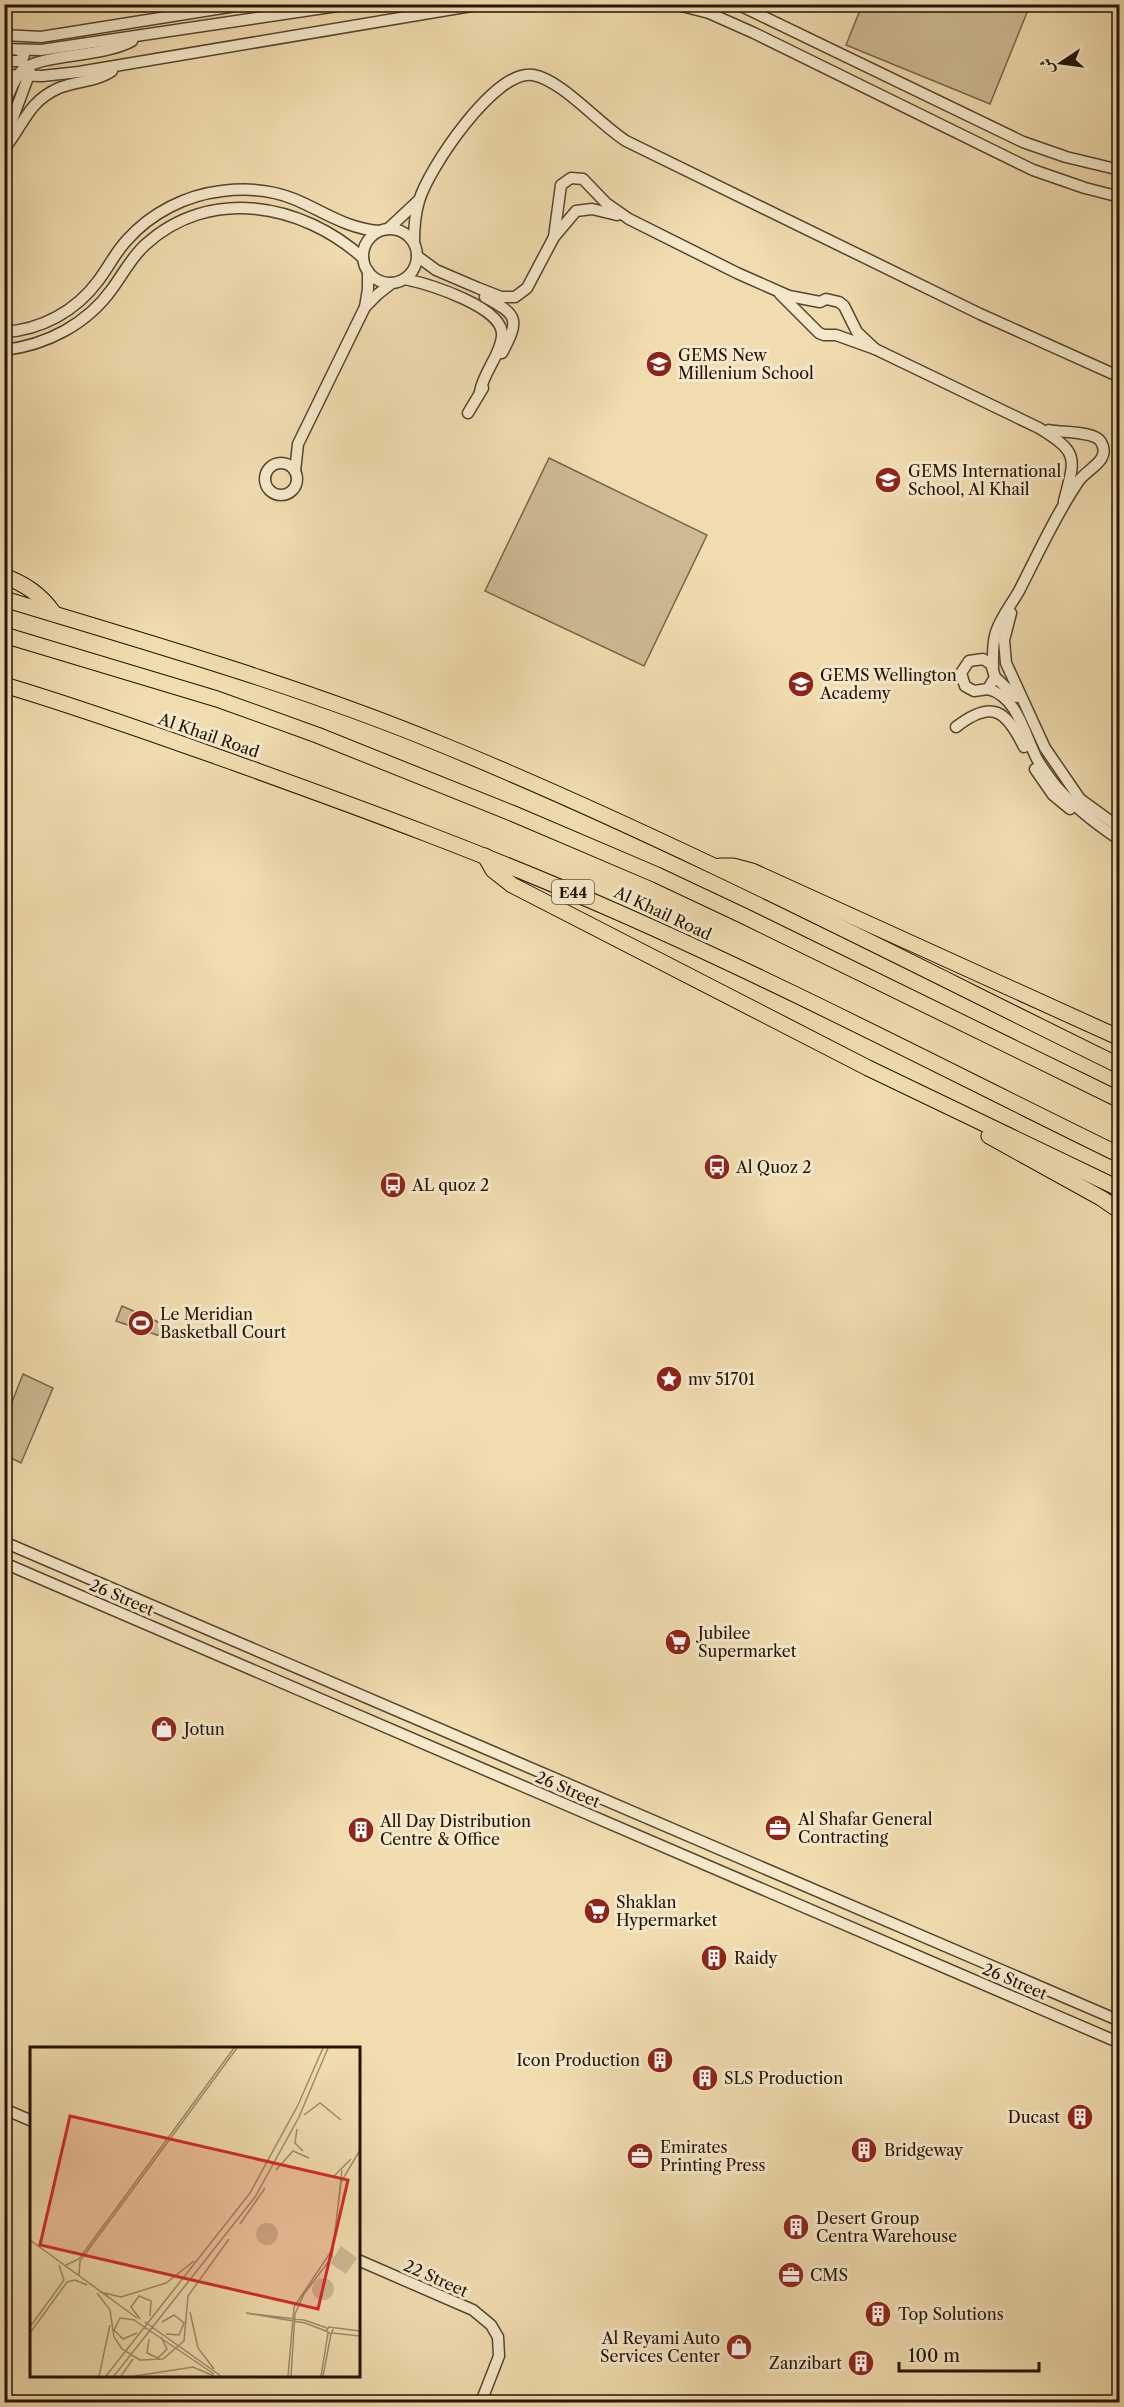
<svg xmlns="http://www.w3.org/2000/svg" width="1124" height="2407" font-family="'Libre Caslon Text',Amiri,serif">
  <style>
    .green { fill: #cdba92; stroke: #78664a; stroke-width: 1.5 }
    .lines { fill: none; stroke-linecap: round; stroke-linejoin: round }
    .minor-casing { stroke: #56452d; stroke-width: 13 }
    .highway-casing { stroke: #221302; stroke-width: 17 }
    .minor { stroke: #f5e8cb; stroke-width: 10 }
    .highway { stroke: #f0dcaf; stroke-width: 15 }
    .labels { text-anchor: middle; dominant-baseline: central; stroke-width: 6; stroke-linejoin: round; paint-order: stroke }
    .shield { fill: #f5e8cb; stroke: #61533e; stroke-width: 1.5 }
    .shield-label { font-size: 15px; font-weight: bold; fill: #221302 }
    .poi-label { font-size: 16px; fill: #221302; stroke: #f5e8cb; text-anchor: start }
    .street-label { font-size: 16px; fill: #221302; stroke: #f5e8cb }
    .inset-road { fill: none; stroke: #9e8c6a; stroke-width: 1.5 }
    .view { fill: #d62828; fill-opacity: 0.15; stroke: #d62828; stroke-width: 3 }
    .inset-edge { fill: none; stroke: #221302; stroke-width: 3 }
  </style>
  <rect width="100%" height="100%" fill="#f0dcaf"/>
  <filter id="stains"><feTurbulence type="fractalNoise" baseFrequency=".00333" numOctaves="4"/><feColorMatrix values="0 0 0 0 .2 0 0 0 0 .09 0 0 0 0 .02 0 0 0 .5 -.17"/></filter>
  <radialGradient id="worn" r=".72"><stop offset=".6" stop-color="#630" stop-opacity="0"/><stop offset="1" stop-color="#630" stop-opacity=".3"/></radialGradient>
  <g class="green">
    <path d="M862 5V4L1030 5 990 104 846 45Z"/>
    <path d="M549 458 707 535 644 666 485 591Z"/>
    <path d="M122 1306 165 1325 160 1336 116 1321Z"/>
    <path d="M23 1374 53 1388 21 1463 5 1455V1420Z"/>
  </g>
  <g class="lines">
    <defs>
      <g id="minor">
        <path d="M674 4 709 13 754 33 1033 170 1085 188 1120 197"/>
        <path d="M737 4 1023 142 1066 157 1120 170"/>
        <path d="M4 35 41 37 248 4"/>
        <path d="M4 49 41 50 351 4"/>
        <path d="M4 61H22L24 55 20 51"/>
        <path d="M4 75 42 76 79 72 483 4"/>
        <path d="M4 104C10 93 14 79 22 70 40 54 104 57 132 41"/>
        <path d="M5 139 30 72"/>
        <path d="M4 149C24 125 27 102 59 88 76 81 98 81 112 71"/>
        <path d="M388 229 419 200"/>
        <circle cx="390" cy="256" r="27"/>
        <path d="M554 237 561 185 571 178 583 179 606 203 629 219 737 273 789 296 820 302 826 299 839 302 844 306 857 332 875 349"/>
        <path d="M414 242C414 229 415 214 419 201 428 169 496 68 533 75 562 80 599 124 626 141L980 314 1120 377"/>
        <path d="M417 256 436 270 478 288 501 297H515L527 288 554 237 576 211 592 209 617 215"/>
        <path d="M405 279C428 284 505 307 502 336 501 354 483 373 480 392"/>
        <path d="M780 294 819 333 824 335H836L875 349 1039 428C1080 453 1075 458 1064 501"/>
        <path d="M485 297C518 315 520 319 502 353"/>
        <path d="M365 307 368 289V271"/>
        <path d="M4 332C41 330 76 311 98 281 108 268 115 253 127 240 151 213 186 195 222 191 246 188 272 190 294 199 323 211 347 229 379 231"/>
        <path d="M4 350C47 345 87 324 112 289 123 274 131 258 145 245 209 186 302 203 363 258"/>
        <path d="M468 413 483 388"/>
        <circle cx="281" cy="479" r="16"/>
        <path d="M295 471 298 444 365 307 378 294 392 283"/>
        <path d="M1011 613 1004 640 1006 663 1045 748 1080 799 1120 828"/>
        <path d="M993 668C993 656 992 644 996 632 1001 617 1011 605 1019 591 1038 554 1055 516 1078 482 1086 469 1112 461 1101 442 1095 431 1062 433 1049 430"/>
        <path d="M995 677 988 689 974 691 965 686 961 673 969 661 983 659 991 664 995 677 1016 697"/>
        <path d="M988 689C1018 697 1024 734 1037 759 1042 768 1049 777 1056 786 1074 807 1096 824 1120 840"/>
        <path d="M956 727C992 699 1006 710 1024 747"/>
        <path d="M1035 769 1053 795 1070 809"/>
        <path d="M4 1542 1120 2021"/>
        <path d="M4 1563 1120 2043"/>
        <path d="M4 2109 32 2121"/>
        <path d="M358 2260 473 2310 491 2325 498 2337 499 2356 481 2402"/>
      </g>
      <g id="highway">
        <path d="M4 576C25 584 40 594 53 612"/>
        <path d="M4 599C152 644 301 686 443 745 674 840 896 956 1120 1066"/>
        <path d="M4 635 217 699 317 735 514 814 657 875 744 916 1120 1100"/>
        <path d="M4 685C82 708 159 736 235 763 363 809 491 856 615 911 786 986 952 1073 1120 1155"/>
        <path d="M485 856 493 870 512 885 868 1068 1120 1189"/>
        <path d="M720 866H733L752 871 1120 1038"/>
        <path d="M989 1136 1101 1198 1120 1211"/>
      </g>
    </defs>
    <use href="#minor" class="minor-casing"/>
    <use href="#highway" class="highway-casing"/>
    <use href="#minor" class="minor"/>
    <use href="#highway" class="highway"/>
  </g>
  <defs>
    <symbol id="school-disc" viewBox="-11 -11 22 22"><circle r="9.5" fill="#8f2418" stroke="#f5e8cb"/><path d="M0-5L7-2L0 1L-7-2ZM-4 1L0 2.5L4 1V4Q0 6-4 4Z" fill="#fff"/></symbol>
    <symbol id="bus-disc" viewBox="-11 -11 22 22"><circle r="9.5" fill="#8f2418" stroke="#f5e8cb"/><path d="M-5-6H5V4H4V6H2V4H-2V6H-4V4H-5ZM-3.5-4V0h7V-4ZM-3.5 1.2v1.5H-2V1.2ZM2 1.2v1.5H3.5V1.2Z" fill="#fff"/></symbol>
    <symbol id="stadium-disc" viewBox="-11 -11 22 22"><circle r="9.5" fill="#8f2418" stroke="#f5e8cb"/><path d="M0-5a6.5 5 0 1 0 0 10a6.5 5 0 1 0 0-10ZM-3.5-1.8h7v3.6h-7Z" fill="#fff"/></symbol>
    <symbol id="sight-disc" viewBox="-11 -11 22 22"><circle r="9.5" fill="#8f2418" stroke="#f5e8cb"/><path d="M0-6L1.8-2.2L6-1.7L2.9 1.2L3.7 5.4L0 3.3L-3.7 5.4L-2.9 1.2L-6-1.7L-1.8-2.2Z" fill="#fff"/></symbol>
    <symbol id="supermarket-disc" viewBox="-11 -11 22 22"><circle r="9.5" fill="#8f2418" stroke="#f5e8cb"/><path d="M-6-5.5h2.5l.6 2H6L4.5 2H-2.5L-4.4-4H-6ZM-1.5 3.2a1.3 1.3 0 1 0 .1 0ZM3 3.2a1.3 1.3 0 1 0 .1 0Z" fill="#fff"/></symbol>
    <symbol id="shop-disc" viewBox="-11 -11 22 22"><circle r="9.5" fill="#8f2418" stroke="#f5e8cb"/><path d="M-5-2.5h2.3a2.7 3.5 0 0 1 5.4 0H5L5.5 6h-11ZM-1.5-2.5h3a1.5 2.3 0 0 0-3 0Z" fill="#fff"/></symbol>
    <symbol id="office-disc" viewBox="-11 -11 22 22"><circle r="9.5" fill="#8f2418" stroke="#f5e8cb"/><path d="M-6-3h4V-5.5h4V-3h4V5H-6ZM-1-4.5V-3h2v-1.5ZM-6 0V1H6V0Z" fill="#fff"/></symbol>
    <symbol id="building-disc" viewBox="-11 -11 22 22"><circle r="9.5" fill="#8f2418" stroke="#f5e8cb"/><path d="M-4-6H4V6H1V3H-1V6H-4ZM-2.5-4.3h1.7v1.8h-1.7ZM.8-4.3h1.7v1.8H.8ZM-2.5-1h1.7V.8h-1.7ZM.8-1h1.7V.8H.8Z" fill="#fff"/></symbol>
  </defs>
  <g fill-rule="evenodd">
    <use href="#school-disc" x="644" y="349" width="30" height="30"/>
    <use href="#school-disc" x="873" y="465" width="30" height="30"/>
    <use href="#school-disc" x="786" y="669" width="30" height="30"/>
    <use href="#bus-disc" x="702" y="1152" width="30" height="30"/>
    <use href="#bus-disc" x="378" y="1170" width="30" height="30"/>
    <use href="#stadium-disc" x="126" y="1308" width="30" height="30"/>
    <use href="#sight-disc" x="654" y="1364" width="30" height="30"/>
    <use href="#supermarket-disc" x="663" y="1627" width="30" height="30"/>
    <use href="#shop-disc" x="149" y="1714" width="30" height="30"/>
    <use href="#office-disc" x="763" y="1813" width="30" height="30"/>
    <use href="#building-disc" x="346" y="1815" width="30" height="30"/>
    <use href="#supermarket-disc" x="582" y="1896" width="30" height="30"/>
    <use href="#building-disc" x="699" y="1943" width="30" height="30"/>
    <use href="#building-disc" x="645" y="2045" width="30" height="30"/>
    <use href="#building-disc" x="690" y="2063" width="30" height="30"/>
    <use href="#building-disc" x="1065" y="2102" width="30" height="30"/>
    <use href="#building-disc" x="849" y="2135" width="30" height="30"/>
    <use href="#office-disc" x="625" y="2141" width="30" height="30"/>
    <use href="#building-disc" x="781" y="2212" width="30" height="30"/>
    <use href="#office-disc" x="776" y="2260" width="30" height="30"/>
    <use href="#building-disc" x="863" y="2299" width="30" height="30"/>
    <use href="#shop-disc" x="724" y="2332" width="30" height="30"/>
    <use href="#building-disc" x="846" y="2348" width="30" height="30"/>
  </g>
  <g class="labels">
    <rect class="shield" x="552" y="880" width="42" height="24" rx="4.5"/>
    <g class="shield-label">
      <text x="573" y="892">E44</text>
    </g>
    <g class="poi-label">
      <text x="678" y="355">GEMS New<tspan x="678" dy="18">Millenium School</tspan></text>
      <text x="908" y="471">GEMS International<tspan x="908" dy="18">School, Al Khail</tspan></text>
      <text x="820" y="675">GEMS Wellington<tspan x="820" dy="18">Academy</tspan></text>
      <text x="736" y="1167">Al Quoz 2</text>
      <text x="412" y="1185">AL quoz 2</text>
      <text x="160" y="1314">Le Meridian<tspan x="160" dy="18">Basketball Court</tspan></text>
      <text x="688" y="1379">mv 51701</text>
      <text x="698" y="1633">Jubilee<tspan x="698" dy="18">Supermarket</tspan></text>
      <text x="184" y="1729">Jotun</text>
      <text x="798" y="1819">Al Shafar General<tspan x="798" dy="18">Contracting</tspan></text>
      <text x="380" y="1821">All Day Distribution<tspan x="380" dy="18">Centre &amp; Office</tspan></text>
      <text x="616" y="1902">Shaklan<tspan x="616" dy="18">Hypermarket</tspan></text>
      <text x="734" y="1958">Raidy</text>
      <text x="640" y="2060" text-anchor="end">Icon Production</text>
      <text x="724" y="2078">SLS Production</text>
      <text x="1060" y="2117" text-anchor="end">Ducast</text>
      <text x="660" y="2147">Emirates<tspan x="660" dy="18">Printing Press</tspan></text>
      <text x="884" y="2150">Bridgeway</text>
      <text x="816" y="2218">Desert Group<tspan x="816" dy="18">Centra Warehouse</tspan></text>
      <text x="810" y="2275">CMS</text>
      <text x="898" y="2314">Top Solutions</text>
      <text x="720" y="2338" text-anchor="end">Al Reyami Auto<tspan x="720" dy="18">Services Center</tspan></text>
      <text x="842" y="2363" text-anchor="end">Zanzibart</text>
    </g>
    <g class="street-label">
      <text transform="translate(209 735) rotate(19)">Al Khail Road</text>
      <text transform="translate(663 913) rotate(25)">Al Khail Road</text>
      <text transform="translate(122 1597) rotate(23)">26 Street</text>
      <text transform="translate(568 1789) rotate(23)">26 Street</text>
      <text transform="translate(1015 1981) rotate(23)">26 Street</text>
      <text transform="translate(436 2278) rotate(24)">22 Street</text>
    </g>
  </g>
  <g transform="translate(30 2047)">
    <rect width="330" height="330" fill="#f0dcaf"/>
    <path d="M226 187a11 11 0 1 1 22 0a11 11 0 1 1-22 0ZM311 199 327 211 316 227 300 216ZM282 242a11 11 0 1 1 22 0a11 11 0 1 1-22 0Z" fill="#cdba92"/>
    <path class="inset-road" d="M274 68 290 56 311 73M267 82 265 96 273 104M246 123 263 104 279 111M304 129 321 112M210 177 235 141M305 185 312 123M0 193 107 271M36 218 49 212 204 1M49 228 50 214 207 1M70 245 91 250 136 236 164 214M67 246 80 263 84 290 92 302 110 313 133 312 154 294 158 249 199 192M160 265 168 301 184 322M110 272 101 260 109 249 121 254 120 269M104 273 184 327M105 273 90 271 84 283 93 292 107 286M115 275 191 329M132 275 144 268 154 276 149 288 136 287M0 280 34 233 29 218M303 282 301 287 296 284 299 280 330 284M296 284 275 276 216 266 274 273 297 281M0 286 37 235 45 233 57 238M302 286 330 289M119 292 117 306 128 311 137 302 131 290M69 329 80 278M76 329 220 146 268 58 293 1M84 329 225 150 269 70 298 1M91 329 103 312M105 329 163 320 184 329M258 329 264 260 302 203M261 329 265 267 274 247 302 210 311 135 330 103M291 329 298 286M293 329 301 287"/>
    <path class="view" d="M40 69 318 133 288 262 10 198Z"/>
    <rect width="330" height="330" class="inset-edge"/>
  </g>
  <rect width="1124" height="2407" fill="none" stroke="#f0dcaf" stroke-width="24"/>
  <rect x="6" y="6" width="1112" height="2395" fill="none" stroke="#221302" stroke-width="3"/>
  <rect x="12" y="12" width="1100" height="2383" fill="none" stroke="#221302" stroke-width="1.5"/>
  <g transform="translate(1061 63) rotate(257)" stroke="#f5e8cb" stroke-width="4.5" paint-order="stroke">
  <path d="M0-4.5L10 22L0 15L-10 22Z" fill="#221302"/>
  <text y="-9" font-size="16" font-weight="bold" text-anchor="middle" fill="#221302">ش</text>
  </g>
  <path d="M899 2362v9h140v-9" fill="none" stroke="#221302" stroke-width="3"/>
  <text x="908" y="2362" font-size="18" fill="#221302" stroke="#f5e8cb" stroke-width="4.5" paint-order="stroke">100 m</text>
  <rect width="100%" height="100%" filter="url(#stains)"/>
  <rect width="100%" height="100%" fill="url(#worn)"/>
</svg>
